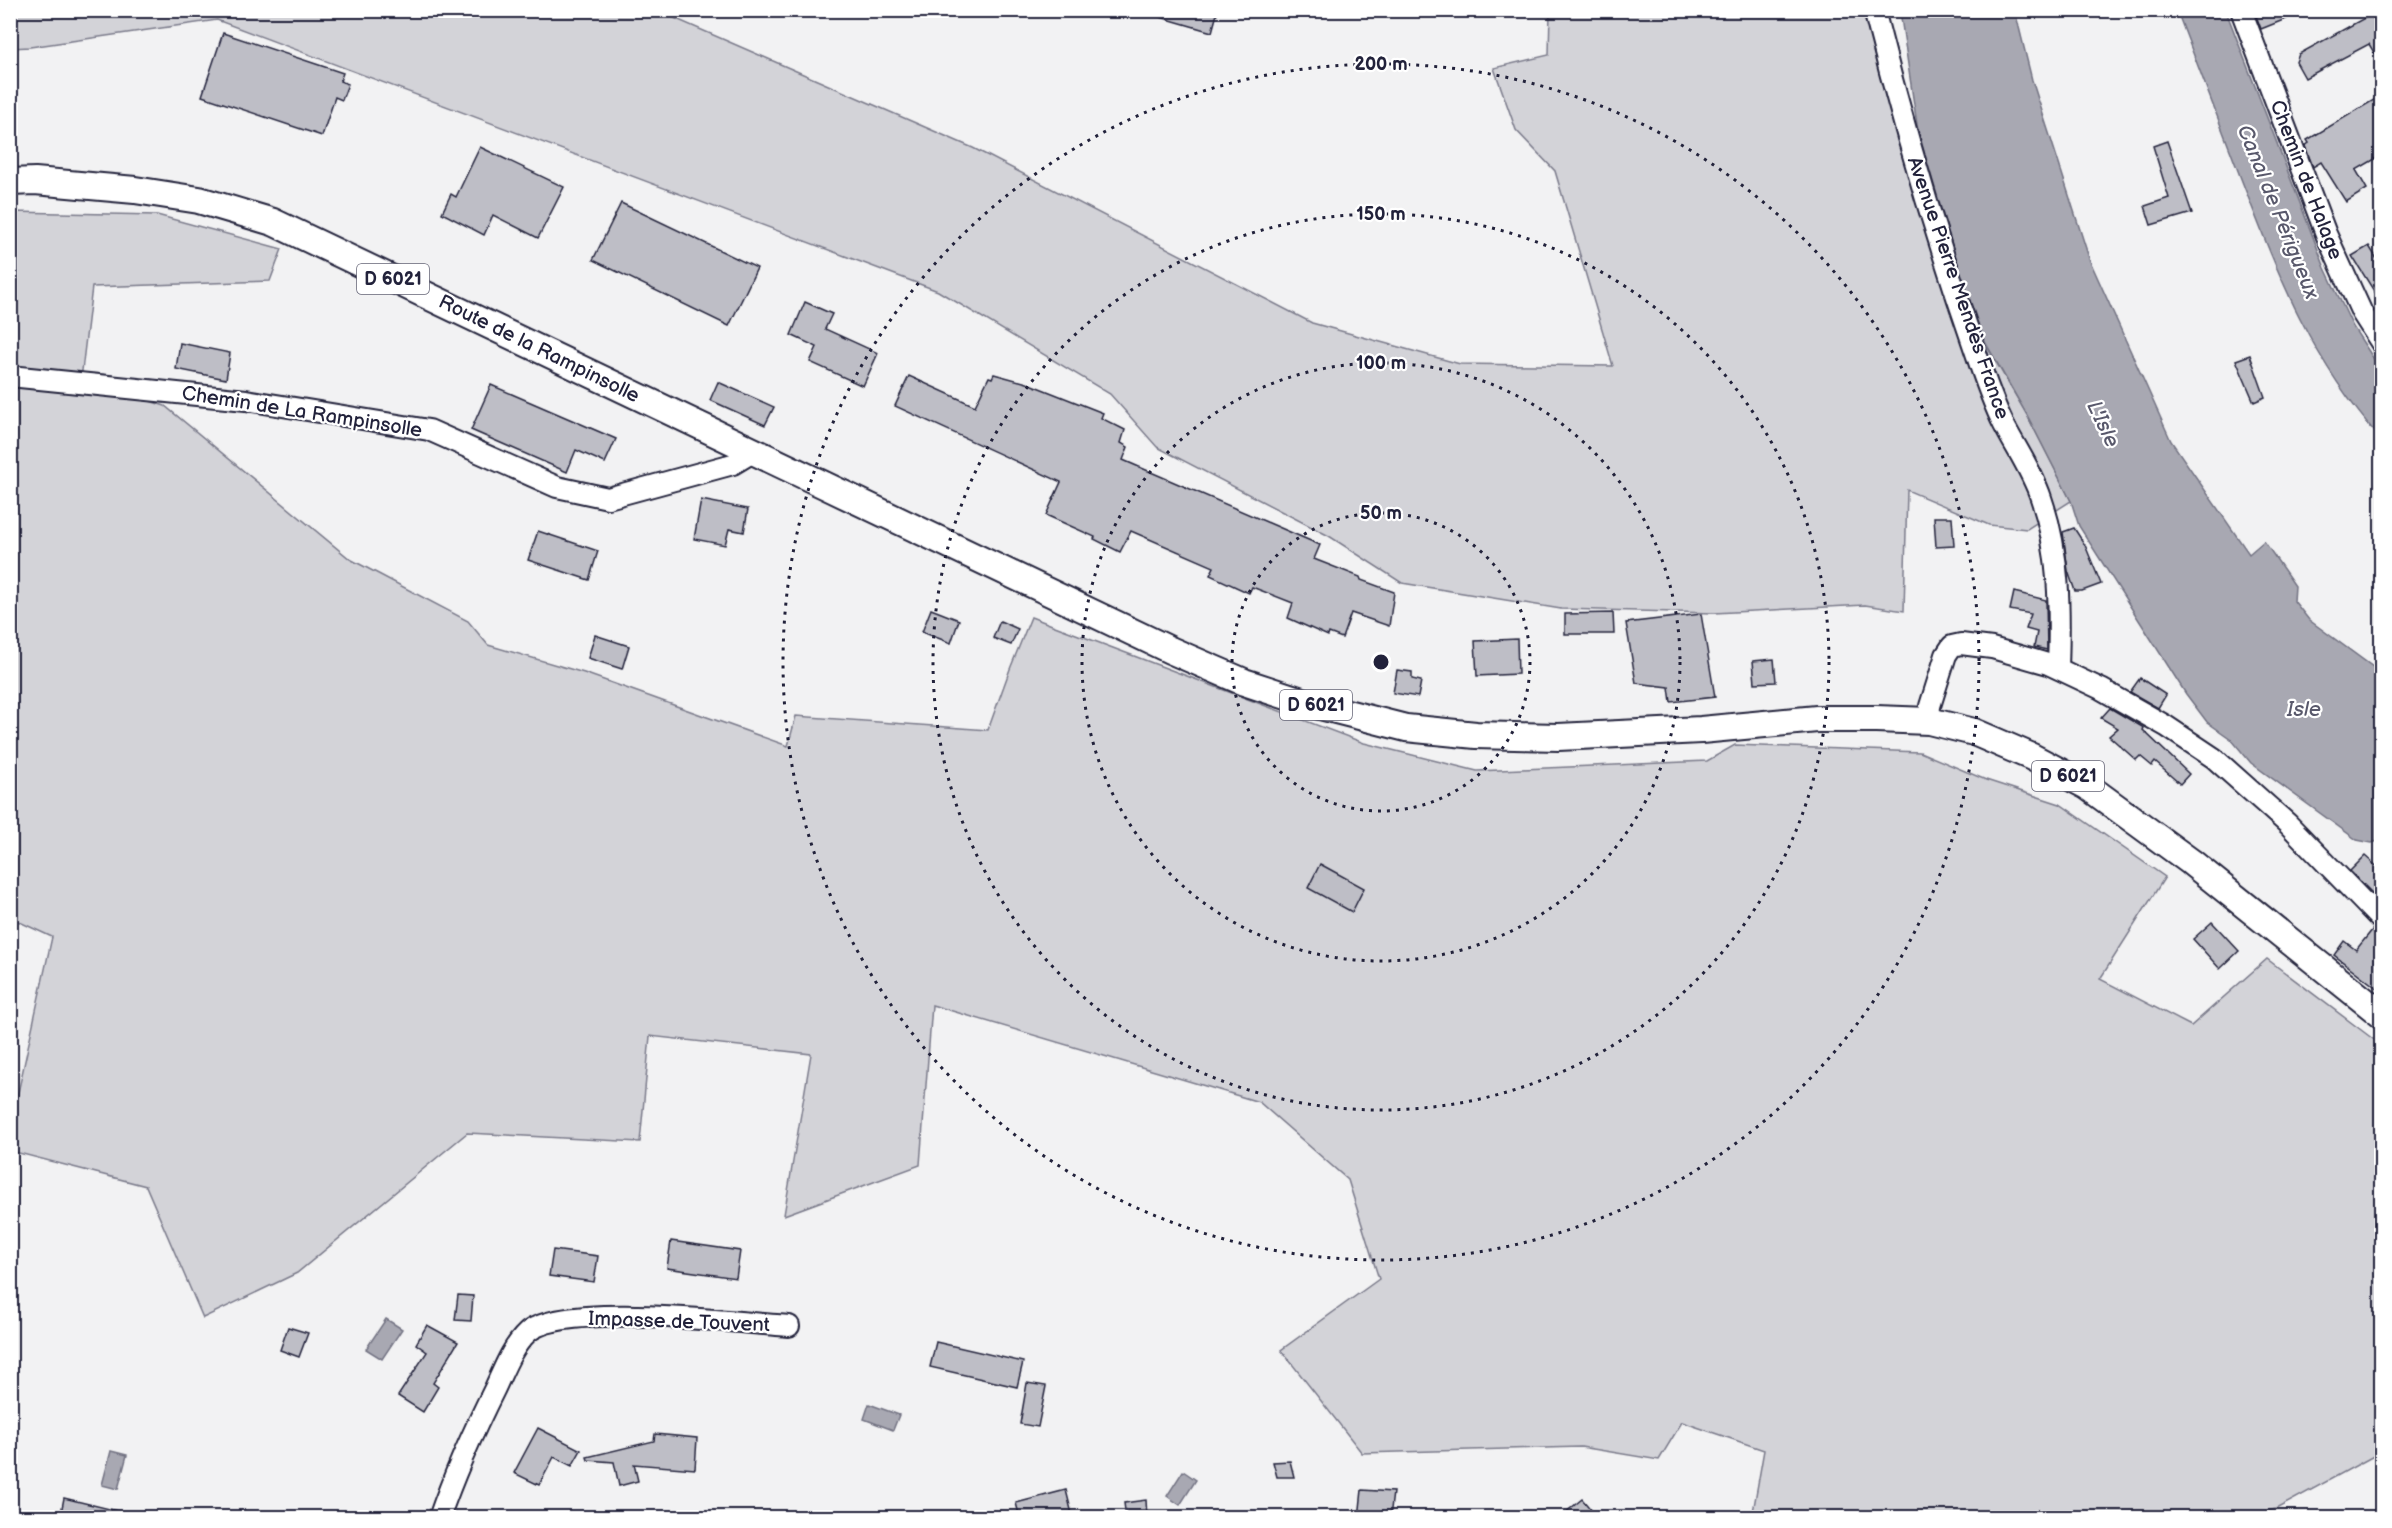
<svg xmlns="http://www.w3.org/2000/svg" width="2392" height="1528" font-family="'Balsamiq Sans',sans-serif">
  <style>
    .green { fill: #d3d3d8; stroke: #7a7a8a; stroke-width: 1.5 }
    .water { fill: #a8a8b2; stroke: #727282; stroke-width: 1.5 }
    .building { fill: #bebec6; stroke: #22223b; stroke-width: 1.5 }
    .lines { fill: none; stroke-linecap: round; stroke-linejoin: round }
    .minor-casing { stroke: #22223b; stroke-width: 24 }
    .major-casing { stroke: #22223b; stroke-width: 30 }
    .minor { stroke: #fff; stroke-width: 20 }
    .major { stroke: #fff; stroke-width: 26 }
    .ring { fill: none; stroke: #22223b; stroke-width: 3; stroke-dasharray: 3 6 }
    .labels { text-anchor: middle; dominant-baseline: central; stroke-width: 4.5; stroke-linejoin: round; paint-order: stroke }
    .shield { fill: #fff; stroke: #646476; stroke-width: 1.5 }
    .shield-label { font-size: 18px; font-weight: bold; fill: #22223b }
    .street-label { font-size: 20px; fill: #22223b; stroke: #fff }
    .water-label { font-size: 21px; font-style: italic; fill: #58586b; stroke: #fff }
    .centre { fill: #22223b; stroke: #fff; stroke-width: 3 }
    .ring-label { font-size: 18px; text-anchor: middle; font-weight: bold; fill: #22223b; stroke: #fff; stroke-width: 4.5; stroke-linejoin: round; paint-order: stroke }
  </style>
  <rect width="100%" height="100%" fill="#f2f2f3"/>
  <filter id="ink" filterUnits="userSpaceOnUse"><feTurbulence type="fractalNoise" baseFrequency=".0167" numOctaves="2"/><feDisplacementMap in="SourceGraphic" scale="12" xChannelSelector="R" yChannelSelector="G"/><feConvolveMatrix kernelMatrix="1 2 1 2 8 2 1 2 1" color-interpolation-filters="sRGB"/></filter>
  <g filter="url(#ink)">
    <g class="green">
      <path d="M10 11H658L973 148 1312 323 1460 364 1613 366 1555 171 1516 130 1494 68 1549 55 1550 11H1882L1922 166 1979 333 2027 415 2071 501 2027 529 1989 525 1907 490 1904 611 1865 605 1714 613 1561 609 1402 583 1329 536 1157 447 1110 394 938 291 217 20 30 47 11 48Z"/>
      <path d="M11 212 157 215 282 249 270 281 92 287 81 379 165 406 350 559 468 621 488 645 584 673 788 746 796 716 988 730 1010 669 1031 617 1364 743 1477 771 1707 761 1735 745 1920 752 1986 780 2060 804 2165 877 2100 979 2191 1026 2267 959 2381 1045V1452L2276 1509 2233 1518H1794L1753 1512 1764 1450 1682 1422 1659 1460 1581 1447 1362 1453 1281 1350 1379 1279 1348 1180 1259 1102 932 1005 920 1165 784 1215 811 1054 650 1036 640 1142 467 1133 297 1273 203 1318 146 1186 11 1151V1125L52 937 11 918Z"/>
    </g>
    <g class="water">
      <path d="M1900 11H2015L2032 80 2090 261 2171 441 2249 554 2264 541 2295 586 2294 601 2309 620 2381 673V840L2372 843 2357 840 2251 763 2231 739 2207 722 2186 694 2079 526 2071 501 2027 415 1976 326 1918 131Z"/>
      <path d="M2177 11H2226L2325 268 2353 327 2381 370V439C2310 359 2278 274 2240 176 2219 121 2198 66 2177 11Z"/>
      <path d="M386 1319 402 1329 382 1359 366 1349Z"/>
      <path d="M869 1404 899 1415 893 1430 864 1419Z"/>
      <path d="M111 1451 127 1455 118 1489 102 1485Z"/>
      <path d="M1183 1471 1196 1480 1180 1505 1167 1496Z"/>
    </g>
    <g class="building">
      <path d="M1153 10H1218L1212 32 1153 15Z"/>
      <path d="M2254 10H2306V11L2261 29Z"/>
      <path d="M2379 10H2382V66L2369 44 2305 78 2296 62 2299 54Z"/>
      <path d="M223 33 343 73 340 81 348 84 342 100 335 97 322 136 202 96Z"/>
      <path d="M2382 95V155L2356 170 2367 189 2346 202 2321 162 2313 167 2305 146 2309 143 2307 140Z"/>
      <path d="M2167 141 2192 213 2151 225 2145 206 2169 198 2153 146Z"/>
      <path d="M480 147 564 187 538 238 493 215 484 235 442 213 451 194 456 197Z"/>
      <path d="M621 203 757 268 729 326 593 260Z"/>
      <path d="M2369 246 2382 267V304L2352 256Z"/>
      <path d="M805 302 832 314 825 329 878 353 863 386 810 362 817 347 791 335Z"/>
      <path d="M180 343 230 353 226 379 176 369Z"/>
      <path d="M2250 355 2265 397 2254 402 2236 360Z"/>
      <path d="M994 374 1027 383 1103 413 1101 418 1125 430 1121 443 1128 447 1123 460 1320 545 1314 559 1360 577 1361 580 1394 592 1389 626 1351 613 1342 638 1329 633 1328 636 1288 618 1293 603 1252 587 1249 593 1210 575 1214 567 1131 531 1120 552 1094 539 1095 537 1046 515 1061 482 895 406 909 376 975 406 989 377 992 378Z"/>
      <path d="M718 382 774 407 765 425 710 400Z"/>
      <path d="M491 385 616 439 605 463 576 450 567 472 471 430Z"/>
      <path d="M701 500 748 509 744 532 729 529 725 545 694 539Z"/>
      <path d="M1934 517H1952L1954 546 1936 547Z"/>
      <path d="M2074 528 2085 545 2101 584 2082 591H2075L2068 571 2063 532Z"/>
      <path d="M538 531 598 551 589 580 528 560Z"/>
      <path d="M2014 592 2046 600 2047 650 2034 647 2037 632 2026 629 2031 614 2010 610Z"/>
      <path d="M931 609 959 620 951 643 922 632Z"/>
      <path d="M1613 613 1614 634H1565V614Z"/>
      <path d="M1701 614 1715 697 1671 702 1669 687 1636 683 1626 623Z"/>
      <path d="M1000 621 1018 629 1011 645 993 638Z"/>
      <path d="M595 635 629 646 622 669 588 658Z"/>
      <path d="M1517 639 1518 674 1477 676 1475 641Z"/>
      <path d="M1774 659 1776 682 1755 683 1753 661Z"/>
      <path d="M1397 670 1412 672V679L1421 681 1418 697 1393 693Z"/>
      <path d="M2140 678 2166 695 2158 708 2130 692Z"/>
      <path d="M2110 708 2144 728 2143 730 2189 774 2180 784 2155 762 2152 766 2140 756 2136 760 2109 736 2118 728 2101 718Z"/>
      <path d="M2365 856 2382 871V903L2350 871Z"/>
      <path d="M1320 864 1364 888 1352 912 1308 888Z"/>
      <path d="M2212 922 2239 951 2220 969 2193 939Z"/>
      <path d="M2373 929 2382 933V992L2334 955 2344 941 2356 950Z"/>
      <path d="M671 1241 740 1251 736 1278 667 1268Z"/>
      <path d="M553 1250 598 1256 594 1282 549 1276Z"/>
      <path d="M458 1295 473 1296 471 1321 455 1320Z"/>
      <path d="M427 1325 458 1342 433 1383 438 1387 423 1412 398 1396 427 1352 416 1344Z"/>
      <path d="M288 1327 308 1333 299 1357 280 1350Z"/>
      <path d="M936 1342 1023 1362 1017 1387 930 1367Z"/>
      <path d="M1027 1383 1046 1386 1038 1427 1020 1424Z"/>
      <path d="M538 1428 581 1450 572 1466 554 1457 539 1485 514 1473Z"/>
      <path d="M655 1434 697 1438 695 1469 634 1464 638 1481 619 1486 614 1462 588 1460 587 1457 654 1441Z"/>
      <path d="M1290 1461 1294 1477H1277L1273 1462Z"/>
      <path d="M1066 1490 1073 1518H1020L1016 1503Z"/>
      <path d="M1362 1490 1393 1492 1390 1518H1359Z"/>
      <path d="M64 1498 118 1511V1518H60Z"/>
      <path d="M1582 1499 1598 1518H1559Z"/>
      <path d="M1146 1500 1147 1518H1126L1124 1503Z"/>
    </g>
    <g class="lines">
      <defs>
        <g id="minor">
          <path d="M1874 10C1903 126 1937 241 1976 353 1984 377 1993 403 2004 425 2017 450 2032 471 2041 498 2060 553 2060 610 2058 668"/>
          <path d="M2241 10 2326 234 2362 313 2382 344"/>
          <path d="M10 376 246 400 429 430 557 487 608 498 733 464 753 452"/>
          <path d="M1929 721 1930 706 1946 655 1952 646 1961 644 1992 648 2048 664 2101 689 2166 726 2214 758 2288 824 2382 921"/>
          <path d="M439 1518C455 1471 473 1432 495 1388 504 1369 512 1347 527 1333 561 1301 738 1323 789 1326"/>
        </g>
        <path id="major" d="M10 182 35 181 135 190 199 200 273 222 1170 650 1244 682 1308 703 1406 728 1476 735 1558 737 1701 730 1817 719H1876L1929 721 1974 732 2032 757 2087 786 2191 862 2382 1015"/>
      </defs>
      <use href="#minor" class="minor-casing"/>
      <use href="#major" class="major-casing"/>
      <use href="#minor" class="minor"/>
      <use href="#major" class="major"/>
    </g>
  </g>
  <g class="ring">
    <circle cx="1381" cy="662" r="149"/>
    <circle cx="1381" cy="662" r="299"/>
    <circle cx="1381" cy="662" r="448"/>
    <circle cx="1381" cy="662" r="598"/>
  </g>
  <g class="labels">
    <g class="shield">
      <rect x="357" y="264" width="72" height="30" rx="4.5"/>
      <rect x="1280" y="690" width="72" height="30" rx="4.5"/>
      <rect x="2032" y="761" width="72" height="30" rx="4.5"/>
    </g>
    <g class="shield-label">
      <text x="393" y="279">D 6021</text>
      <text x="1316" y="705">D 6021</text>
      <text x="2068" y="776">D 6021</text>
    </g>
    <g class="street-label">
      <text transform="translate(2306 180) rotate(69)">Chemin de Halage</text>
      <text transform="translate(1958 288) rotate(71)">Avenue Pierre Mendès France</text>
      <text transform="translate(539 349) rotate(26)">Route de la Rampinsolle</text>
      <text transform="translate(302 412) rotate(9)">Chemin de La Rampinsolle</text>
      <text transform="translate(679 1322) rotate(2)">Impasse de Touvent</text>
    </g>
    <g class="water-label">
      <text transform="translate(2278 212) rotate(68)">Canal de Périgueux</text>
      <text transform="translate(2103 424) rotate(65)">L'Isle</text>
      <text x="2304" y="709">Isle</text>
    </g>
  </g>
  <circle cx="1381" cy="662" r="9" class="centre"/>
  <g class="ring-label">
    <text x="1381" y="70">200 m</text>
    <text x="1381" y="220">150 m</text>
    <text x="1381" y="369">100 m</text>
    <text x="1381" y="519">50 m</text>
  </g>
  <rect width="2392" height="1528" fill="none" stroke="#fff" stroke-width="36"/>
  <rect x="18" y="18" width="2356" height="1492" fill="none" stroke="#22223b" stroke-width="2" filter="url(#ink)"/>
</svg>
